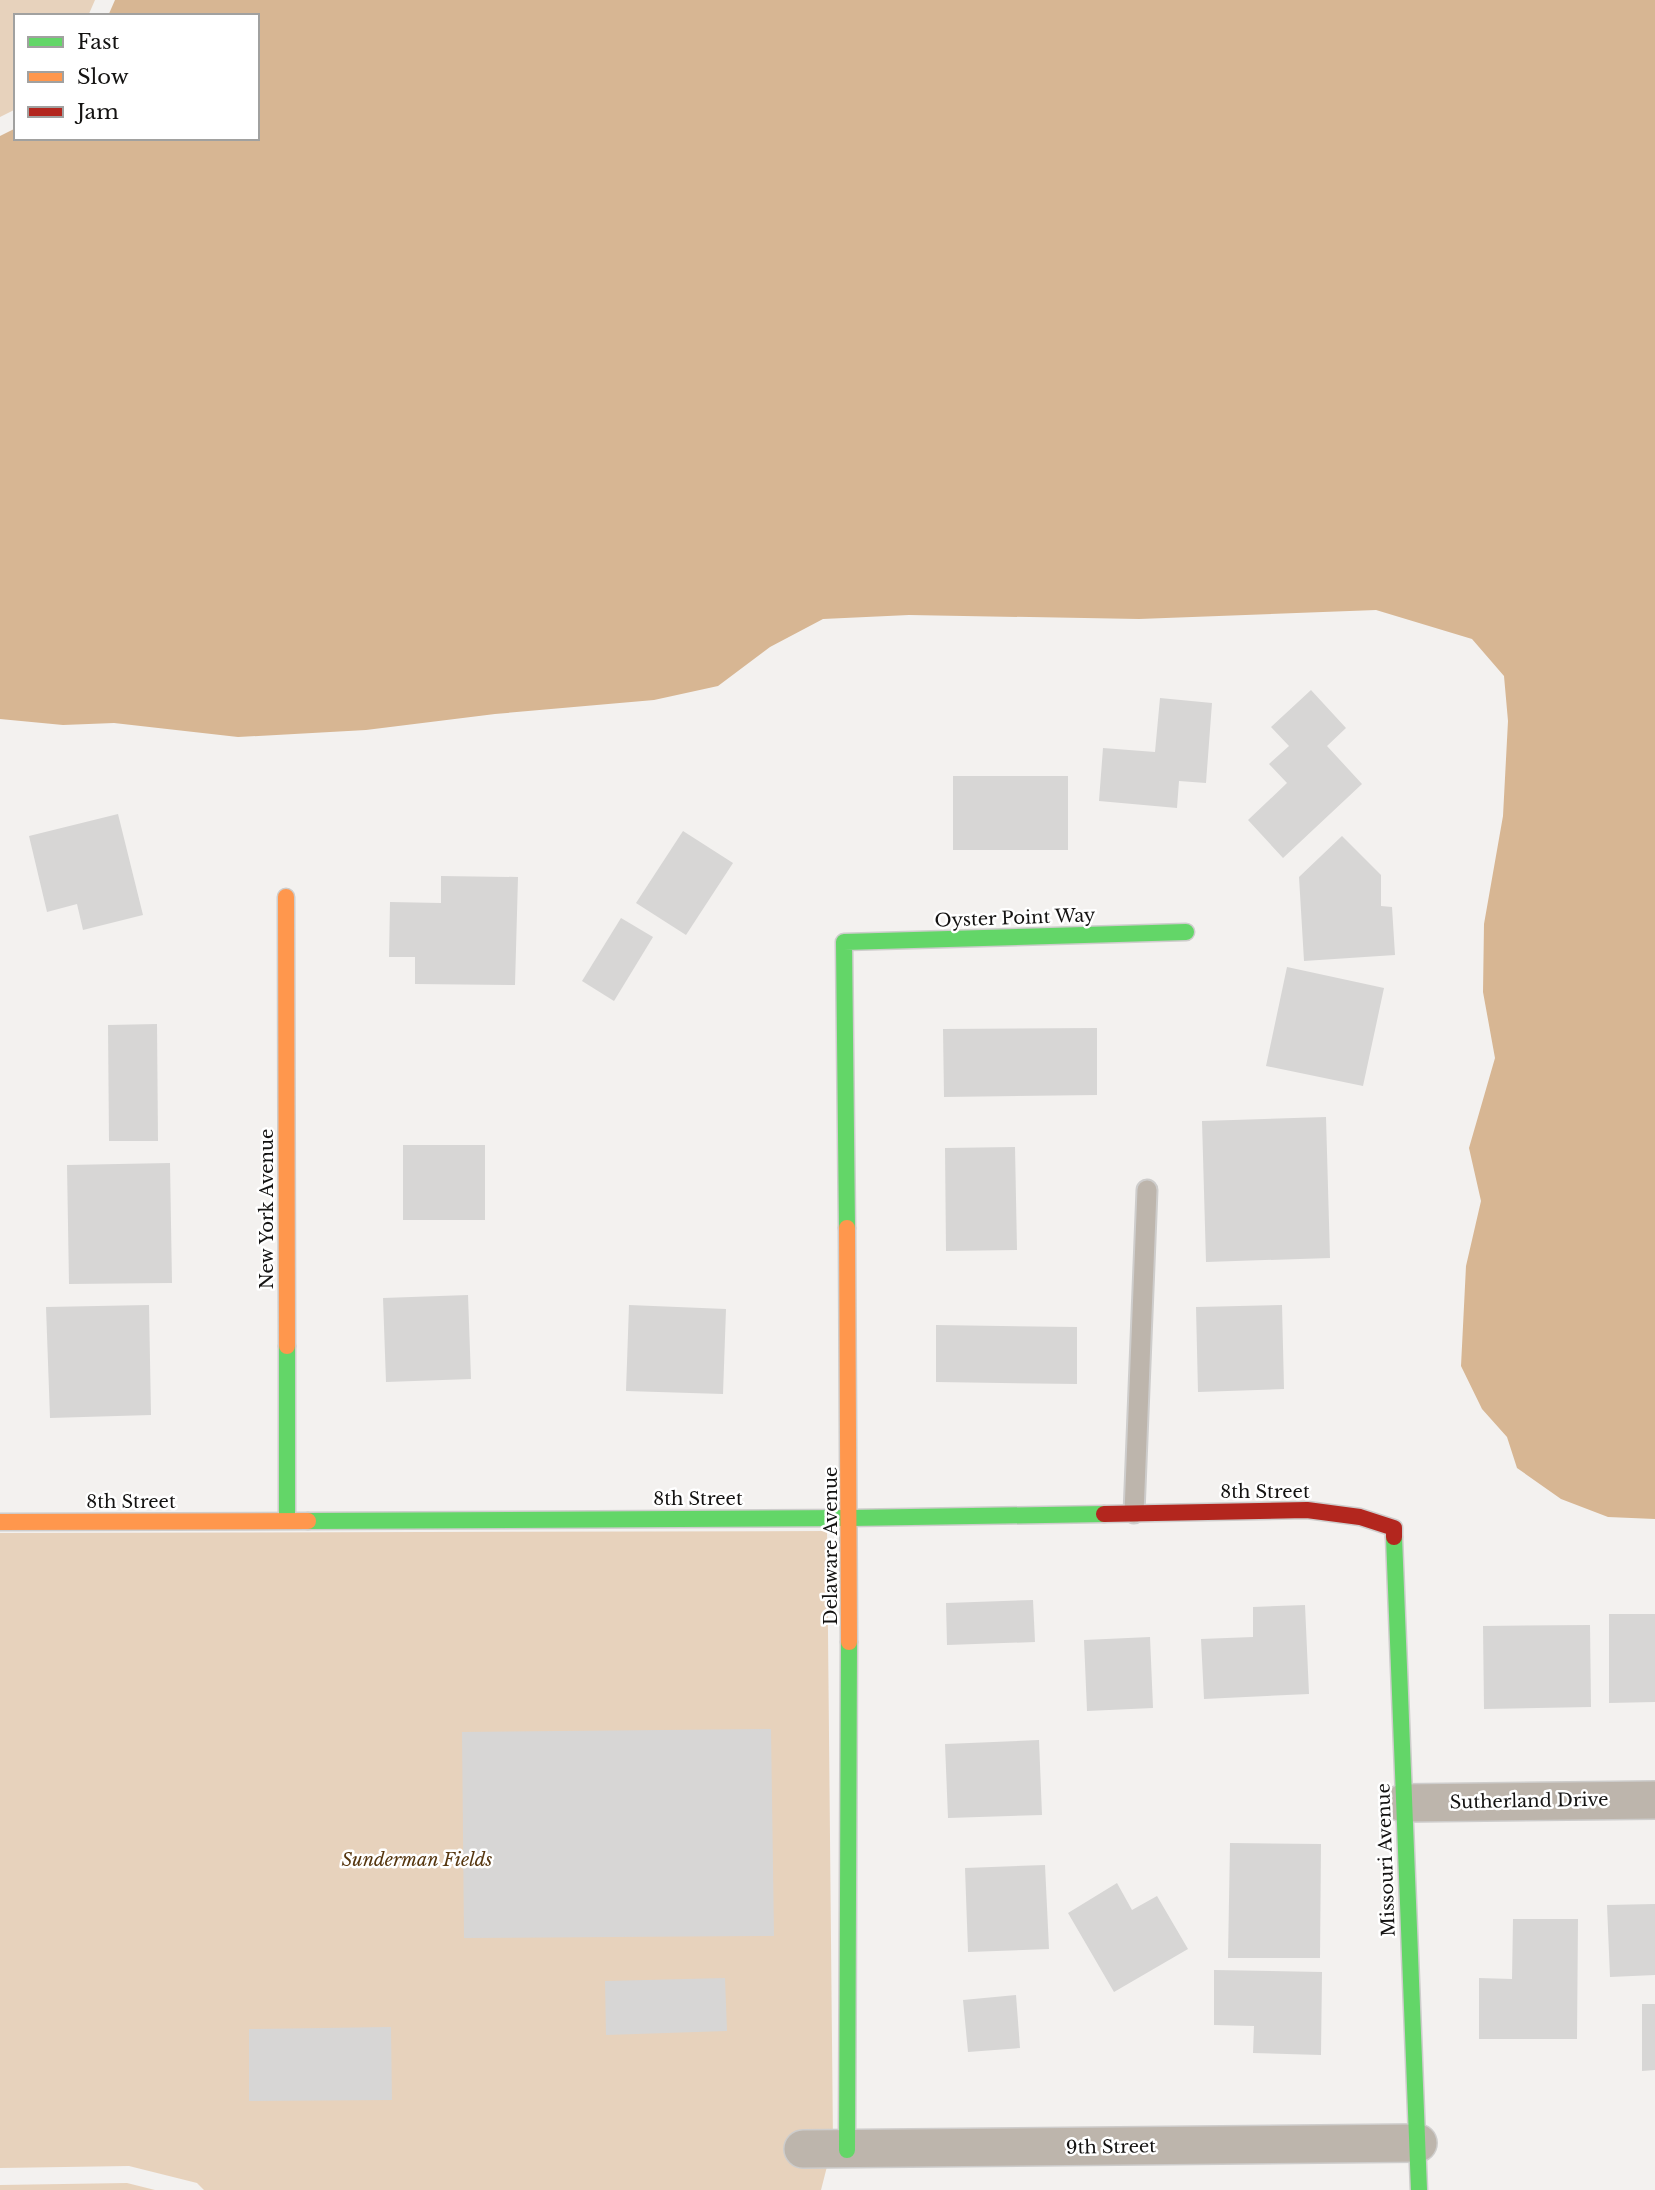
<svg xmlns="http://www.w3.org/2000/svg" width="1655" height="2190" font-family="'Libre Baskerville',serif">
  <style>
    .green { fill: #e7d2bc }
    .water { fill: #d7b693 }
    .building { fill: #d7d6d5 }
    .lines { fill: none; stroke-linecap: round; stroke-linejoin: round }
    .lane-casing { stroke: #cecdcc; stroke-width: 23 }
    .street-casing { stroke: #cecdcc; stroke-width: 40 }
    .fast-casing { stroke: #cecdcc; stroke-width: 19 }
    .slow-casing { stroke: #cecdcc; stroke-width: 19 }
    .jam-casing { stroke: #cecdcc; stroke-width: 19 }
    .lane { stroke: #bdb5ac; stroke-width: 19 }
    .street { stroke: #bdb5ac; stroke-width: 37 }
    .fast { stroke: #63d668; stroke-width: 16 }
    .slow { stroke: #ff974d; stroke-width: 16 }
    .jam { stroke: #b3261e; stroke-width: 16 }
    .labels { text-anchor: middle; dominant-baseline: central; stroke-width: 5; stroke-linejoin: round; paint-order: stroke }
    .street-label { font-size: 18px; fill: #141312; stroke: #fff }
    .park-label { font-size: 18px; font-style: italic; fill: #56360f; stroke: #fff }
  </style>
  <rect width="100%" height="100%" fill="#f3f1ef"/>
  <g class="green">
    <path d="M0 0H95L88 16H16V109L0 117Z"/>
    <path d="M827 1531 833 2143 821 2190H204L197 2183 129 2166 0 2168V1533Z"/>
    <path d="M127 2183 155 2190H0V2185Z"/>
  </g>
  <path class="water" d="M115 0H1655V1519L1608 1517 1561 1499 1517 1468 1507 1437 1482 1409 1461 1366 1466 1266 1481 1201 1469 1148 1495 1058 1483 992 1484 924 1503 816 1508 721 1504 676 1472 639 1376 610 1139 619 909 615 823 619 770 647 718 686 654 700 495 714 366 730 238 737 114 723 63 725 0 719V136L16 128V138H257V16H108Z"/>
  <g class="building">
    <path d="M1311 690 1346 728 1327 746 1362 784 1283 858 1248 820 1287 783 1269 764 1289 746 1271 727Z"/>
    <path d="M1160 698 1212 703 1206 783 1179 781 1177 808 1099 801 1103 748 1155 752Z"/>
    <rect x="953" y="776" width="115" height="74"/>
    <path d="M118 814 143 915 83 930 77 904 47 912 29 836Z"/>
    <path d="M683 831 733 863 686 935 636 903Z"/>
    <path d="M1342 836 1381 875V906L1392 907 1395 955 1304 961 1299 877Z"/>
    <path d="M441 876 518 877 515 985 415 984V957H389L390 902 441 903Z"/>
    <path d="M621 918 653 937 614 1001 582 981Z"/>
    <path d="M1287 967 1384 988 1363 1086 1266 1066Z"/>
    <path d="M157 1024 158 1141H109L108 1025Z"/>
    <path d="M1097 1028V1095L944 1097 943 1029Z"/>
    <path d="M1326 1117 1330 1258 1206 1262 1202 1121Z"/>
    <rect x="403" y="1145" width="82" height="75"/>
    <path d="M1015 1147 1017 1250 946 1251 945 1148Z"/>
    <path d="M170 1163 172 1283 69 1284 67 1165Z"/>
    <path d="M468 1295 471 1379 386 1382 383 1298Z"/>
    <path d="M149 1305 151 1415 50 1418 46 1307Z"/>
    <path d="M629 1305 726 1309 723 1394 626 1391Z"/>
    <path d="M1282 1305 1284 1389 1198 1392 1196 1307Z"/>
    <path d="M936 1325 1077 1327V1384L936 1382Z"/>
    <path d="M1033 1600 1035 1642 947 1645 946 1603Z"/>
    <path d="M1305 1605 1309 1694 1204 1699 1201 1639 1253 1637V1607Z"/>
    <path d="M1609 1614H1655V1702L1609 1703Z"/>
    <path d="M1590 1625 1591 1707 1484 1709 1483 1626Z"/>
    <path d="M1150 1637 1153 1708 1087 1711 1084 1640Z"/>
    <path d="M771 1729 774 1936 464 1938 462 1732Z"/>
    <path d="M1039 1740 1042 1815 948 1818 945 1744Z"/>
    <path d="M1230 1843 1321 1844 1320 1958H1228Z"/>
    <path d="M1045 1865 1049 1949 968 1952 965 1868Z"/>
    <path d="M1117 1883 1132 1910 1157 1896 1188 1949 1114 1992 1068 1913Z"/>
    <path d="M1655 1904V1975L1610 1977 1607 1905Z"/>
    <path d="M1513 1919H1578L1577 2039H1479V1978L1512 1979Z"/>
    <path d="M1214 1970 1322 1972 1321 2055 1253 2053 1254 2026 1214 2025Z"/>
    <path d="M725 1978 727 2031 606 2035 605 1981Z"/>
    <path d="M1016 1995 1020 2048 968 2052 963 2000Z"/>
    <path d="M1642 2004H1655V2070L1642 2071Z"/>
    <path d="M391 2027 392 2100 249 2101V2029Z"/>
  </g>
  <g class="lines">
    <defs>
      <path id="lane" d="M1134 1513 1147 1190"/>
      <g id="street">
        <path d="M1403 1803 1655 1800"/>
        <path d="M803 2149 1418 2143"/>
      </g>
      <g id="fast">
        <path d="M847 1228 844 942 1186 932"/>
        <path d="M287 1346V1520"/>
        <path d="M308 1521 850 1518 1104 1514"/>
        <path d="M1394 1537 1419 2190"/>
        <path d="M847 2150 849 1642"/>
      </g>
      <g id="slow">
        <path d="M286 897 287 1346"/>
        <path d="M847 1228 849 1642"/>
        <path d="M0 1522 308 1521"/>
      </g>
      <path id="jam" d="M1104 1514 1307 1510 1360 1517 1394 1528V1537"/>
    </defs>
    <use href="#lane" class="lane-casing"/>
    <use href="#street" class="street-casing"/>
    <use href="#fast" class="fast-casing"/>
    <use href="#slow" class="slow-casing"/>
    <use href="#jam" class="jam-casing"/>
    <use href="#lane" class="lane"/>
    <use href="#street" class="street"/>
    <use href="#fast" class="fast"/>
    <use href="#slow" class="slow"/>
    <use href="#jam" class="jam"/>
  </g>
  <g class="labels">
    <g class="street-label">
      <text transform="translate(1015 918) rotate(-2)">Oyster Point Way</text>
      <text transform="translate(267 1209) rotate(-90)">New York Avenue</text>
      <text x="1265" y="1492">8th Street</text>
      <text x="698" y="1499">8th Street</text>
      <text x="131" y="1502">8th Street</text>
      <text transform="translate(831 1546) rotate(-90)">Delaware Avenue</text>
      <text transform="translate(1529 1801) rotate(-1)">Sutherland Drive</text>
      <text transform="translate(1386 1860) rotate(-92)">Missouri Avenue</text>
      <text transform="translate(1111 2147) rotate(-1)">9th Street</text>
    </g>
    <g class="park-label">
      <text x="417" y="1860">Sunderman Fields</text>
    </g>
  </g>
  <rect x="14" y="14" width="245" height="126" fill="#ffffff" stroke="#a1a1a0" stroke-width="2"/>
  <rect x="28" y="37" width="35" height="10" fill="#63d668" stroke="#a1a1a0" stroke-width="2"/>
  <text x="77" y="49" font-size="21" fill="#141312">Fast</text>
  <rect x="28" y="72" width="35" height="10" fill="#ff974d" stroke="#a1a1a0" stroke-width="2"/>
  <text x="77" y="84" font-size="21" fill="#141312">Slow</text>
  <rect x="28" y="107" width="35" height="10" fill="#b3261e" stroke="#a1a1a0" stroke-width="2"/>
  <text x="77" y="119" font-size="21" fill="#141312">Jam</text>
</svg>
